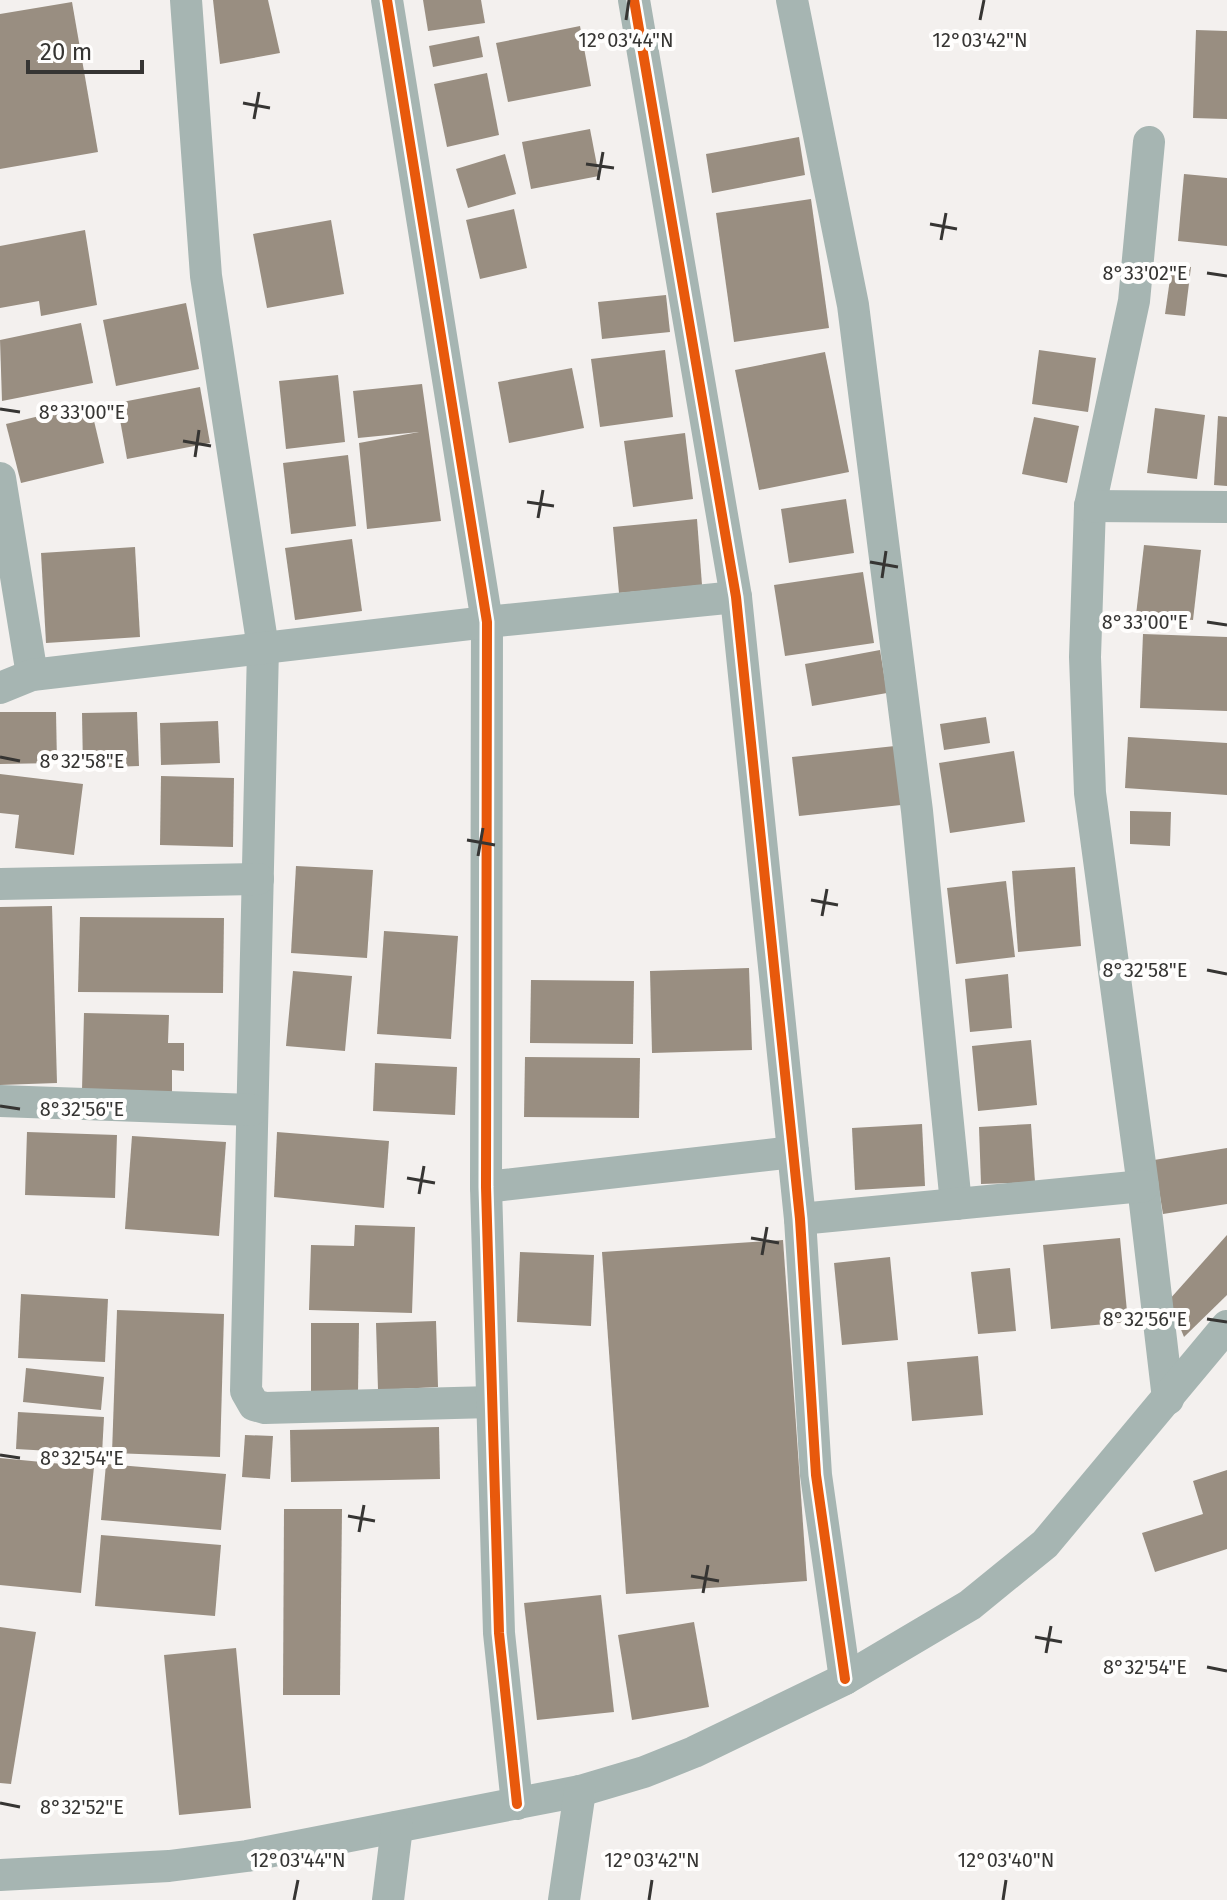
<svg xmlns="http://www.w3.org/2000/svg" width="1227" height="1900" font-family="'Fira Sans',sans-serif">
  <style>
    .building { fill: #998e81 }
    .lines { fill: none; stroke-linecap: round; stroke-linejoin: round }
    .street { stroke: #a6b5b2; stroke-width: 32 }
    .cycleway-casing { stroke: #fffefd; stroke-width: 15 }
    .cycleway { stroke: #e8590c; stroke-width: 10 }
    .ticks { fill: none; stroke: #363533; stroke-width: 3 }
    .ticks-label { font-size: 20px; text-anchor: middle; fill: #363533; stroke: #fffefd; stroke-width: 8; stroke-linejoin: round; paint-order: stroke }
  </style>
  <rect width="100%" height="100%" fill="#f3f0ee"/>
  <g class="building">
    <path d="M213 0H268L280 53 220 64Z"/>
    <path d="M423 0H481L485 23 428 31Z"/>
    <path d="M72 2 98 152 0 169V14Z"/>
    <path d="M580 26 591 86 508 102 496 43Z"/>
    <path d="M1196 30 1227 31V119L1193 118Z"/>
    <path d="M479 36 483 57 433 67 429 46Z"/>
    <path d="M487 73 499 135 447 147 434 84Z"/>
    <path d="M590 129 599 176 531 189 522 142Z"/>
    <path d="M799 137 805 175 712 193 706 154Z"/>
    <path d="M505 154 516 194 468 208 456 169Z"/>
    <path d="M1184 174 1227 178V246L1178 241Z"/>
    <path d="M811 199 829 328 734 342 716 213Z"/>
    <path d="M514 209 527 268 480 279 466 220Z"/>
    <path d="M331 220 344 294 267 308 253 234Z"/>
    <path d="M85 230 97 305 41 316 39 301 0 308V246Z"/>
    <path d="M1172 265 1191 267 1185 316 1165 314Z"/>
    <path d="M666 295 670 332 602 339 598 302Z"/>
    <path d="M186 303 199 369 116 386 103 320Z"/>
    <path d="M81 323 93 383 2 401 0 340Z"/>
    <path d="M665 350 673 417 600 427 591 359Z"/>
    <path d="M1039 350 1096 358 1088 412 1032 404Z"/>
    <path d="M825 352 849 472 759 490 735 370Z"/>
    <path d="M572 368 584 428 509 443 498 382Z"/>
    <path d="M338 375 345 442 286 449 279 381Z"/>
    <path d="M422 384 441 521 367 529 359 443 419 432 358 438 353 391Z"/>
    <path d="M200 387 210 443 127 459 117 403Z"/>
    <path d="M90 404 104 463 21 483 6 424Z"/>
    <path d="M1155 408 1205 415 1197 479 1147 473Z"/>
    <path d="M1218 416 1227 417V486L1214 485Z"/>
    <path d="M1034 417 1079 426 1067 483 1022 474Z"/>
    <path d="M685 433 693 499 633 507 624 441Z"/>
    <path d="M348 455 356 526 291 534 283 463Z"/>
    <path d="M846 499 854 553 789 563 781 509Z"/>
    <path d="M697 519 702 585 619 593 613 527Z"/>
    <path d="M352 539 362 611 295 620 285 548Z"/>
    <path d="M1144 545 1201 550 1193 620 1136 615Z"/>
    <path d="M135 547 140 637 46 643 41 553Z"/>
    <path d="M863 572 874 643 785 656 774 585Z"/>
    <path d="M1143 634 1227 637V711L1140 708Z"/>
    <path d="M880 650 887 693 812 706 805 664Z"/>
    <path d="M0 712H56L57 763 0 764Z"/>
    <path d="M137 712 139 766 83 768 82 713Z"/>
    <path d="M986 717 990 743 944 750 940 724Z"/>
    <path d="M218 721 220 763 161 765 160 723Z"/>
    <path d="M1128 737 1227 743V795L1125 788Z"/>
    <path d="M895 746 901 805 799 816 792 757Z"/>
    <path d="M1014 751 1025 822 950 833 939 763Z"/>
    <path d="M0 774 83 784 74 855 15 848 19 815 0 813Z"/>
    <path d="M161 776 234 778 233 847 160 845Z"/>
    <path d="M1130 811 1171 812 1170 846 1130 844Z"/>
    <path d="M296 866 373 870 367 958 291 953Z"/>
    <path d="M1075 867 1081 946 1018 952 1012 871Z"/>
    <path d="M1006 881 1015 957 956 964 947 888Z"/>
    <path d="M52 906 57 1083 0 1085V907Z"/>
    <path d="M80 917 224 918 223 993 78 992Z"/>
    <path d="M384 931 458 936 451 1039 377 1034Z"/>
    <path d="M749 968 752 1050 652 1053 650 971Z"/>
    <path d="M293 971 352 976 345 1051 286 1046Z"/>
    <path d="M1008 974 1012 1028 970 1032 965 979Z"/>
    <path d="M531 980 634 981 633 1044 530 1043Z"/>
    <path d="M84 1013 169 1015 168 1043H184V1071L172 1070V1092L82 1090Z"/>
    <path d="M1031 1040 1037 1105 978 1111 972 1046Z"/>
    <path d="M525 1057 640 1058 639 1118 524 1117Z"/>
    <path d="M375 1063 457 1067 455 1115 373 1111Z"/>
    <path d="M922 1124 925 1186 855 1190 852 1128Z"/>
    <path d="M1031 1124 1035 1182 981 1184 979 1127Z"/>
    <path d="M27 1132 117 1135 115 1198 25 1195Z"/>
    <path d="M277 1132 389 1141 384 1208 274 1197Z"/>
    <path d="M132 1136 226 1142 219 1236 125 1229Z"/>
    <path d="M1227 1148V1204L1163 1214 1154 1160Z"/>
    <path d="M355 1225 415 1227 412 1313 309 1310 311 1245 354 1246Z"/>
    <path d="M1227 1235V1295L1184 1337 1169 1300Z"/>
    <path d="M1120 1238 1128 1322 1051 1329 1043 1245Z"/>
    <path d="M783 1240 807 1581 626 1594 602 1252Z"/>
    <path d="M520 1252 594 1255 591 1326 517 1322Z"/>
    <path d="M890 1257 898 1340 842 1345 834 1263Z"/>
    <path d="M1010 1268 1016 1331 978 1334 971 1272Z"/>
    <path d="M21 1294 108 1299 105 1362 18 1358Z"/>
    <path d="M117 1310 224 1314 220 1457 112 1453Z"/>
    <path d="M436 1321 438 1387 378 1390 376 1323Z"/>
    <path d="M311 1323H359L358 1394H311Z"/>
    <path d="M978 1356 983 1415 912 1421 907 1362Z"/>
    <path d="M26 1368 104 1377 101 1410 23 1402Z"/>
    <path d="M18 1412 104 1417 102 1454 16 1449Z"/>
    <path d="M439 1427 440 1479 291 1482 290 1430Z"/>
    <path d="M245 1435 273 1436 270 1479 242 1477Z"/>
    <path d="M0 1458 94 1467 81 1593 0 1585Z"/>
    <path d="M106 1464 226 1474 221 1530 101 1520Z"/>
    <path d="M1227 1470V1549L1155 1572 1142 1533 1203 1514 1193 1481Z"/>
    <path d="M284 1509H342L340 1695H283Z"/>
    <path d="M101 1535 221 1545 215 1616 95 1606Z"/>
    <path d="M601 1595 614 1712 537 1720 524 1603Z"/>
    <path d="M694 1622 709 1707 632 1720 618 1635Z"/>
    <path d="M0 1627 36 1632 11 1784 0 1783Z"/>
    <path d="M236 1648 251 1808 179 1815 164 1655Z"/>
  </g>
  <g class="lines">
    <g class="street">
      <path d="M186 0 206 276 263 648 246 1391 254 1405 265 1408 492 1402"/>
      <path d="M387 0 487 622 486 1187 499 1633 517 1804"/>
      <path d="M634 0 736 597 800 1219 816 1475 845 1679"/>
      <path d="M792 0 853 305 917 811 956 1204"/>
      <path d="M1149 142 1134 301 1090 506 1085 657 1090 793 1143 1186 1168 1399"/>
      <path d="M0 478 32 675"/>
      <path d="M1090 506 1227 507"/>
      <path d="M0 688 32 675 487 622 736 597"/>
      <path d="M0 884 258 879"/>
      <path d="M0 1101 252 1110"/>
      <path d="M486 1187 793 1152"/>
      <path d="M800 1219 1143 1186"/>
      <path d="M0 1875 169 1866 247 1856 580 1791 644 1772 694 1752 845 1679 970 1605 1045 1544 1227 1326"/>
      <path d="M388 1900 397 1827"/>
      <path d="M564 1900 580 1791"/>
    </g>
    <defs>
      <g id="cycleway">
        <path d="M387 0 487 622 486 1187 499 1633 517 1804"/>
        <path d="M634 0 736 597 800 1219 816 1475 845 1679"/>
      </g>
    </defs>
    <use href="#cycleway" class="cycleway-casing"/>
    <use href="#cycleway" class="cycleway"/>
  </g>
  <path class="ticks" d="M626 20 629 0M980 20 984 0M243 103 270 108M254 119 259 92M586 164 614 168M598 180 603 152M930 224 957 229M941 240 946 213M1207 273 1227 276M0 409 20 412M183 441 211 446M195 457 199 430M527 502 554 506M538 518 543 490M870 562 898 567M882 578 886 551M1207 622 1227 625M0 757 20 761M467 840 495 845M478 856 483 828M811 900 838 905M822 916 827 889M1207 970 1227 974M0 1106 20 1109M407 1178 435 1183M419 1194 424 1166M751 1238 779 1243M762 1255 767 1227M1207 1319 1227 1322M0 1455 20 1458M348 1516 375 1521M359 1532 364 1505M691 1576 719 1581M703 1593 708 1565M1035 1637 1062 1642M1046 1653 1051 1626M1207 1667 1227 1671M0 1803 20 1807M294 1900 298 1880M649 1900 652 1880M1003 1900 1006 1880"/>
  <g class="ticks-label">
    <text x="626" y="47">12°03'44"N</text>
    <text x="980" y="47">12°03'42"N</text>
    <text x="1145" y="280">8°33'02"E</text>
    <text x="82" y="419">8°33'00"E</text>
    <text x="1145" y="629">8°33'00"E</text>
    <text x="82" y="768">8°32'58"E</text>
    <text x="1145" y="977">8°32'58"E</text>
    <text x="82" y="1116">8°32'56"E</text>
    <text x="1145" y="1326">8°32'56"E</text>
    <text x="82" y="1465">8°32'54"E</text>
    <text x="1145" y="1674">8°32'54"E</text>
    <text x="82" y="1814">8°32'52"E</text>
    <text x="298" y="1867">12°03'44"N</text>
    <text x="652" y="1867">12°03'42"N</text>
    <text x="1006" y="1867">12°03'40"N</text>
  </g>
  <path d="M28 60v12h114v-12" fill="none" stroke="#363533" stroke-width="4"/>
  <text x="40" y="60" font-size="24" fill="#363533" stroke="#fffefd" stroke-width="6" paint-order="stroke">20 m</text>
</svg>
